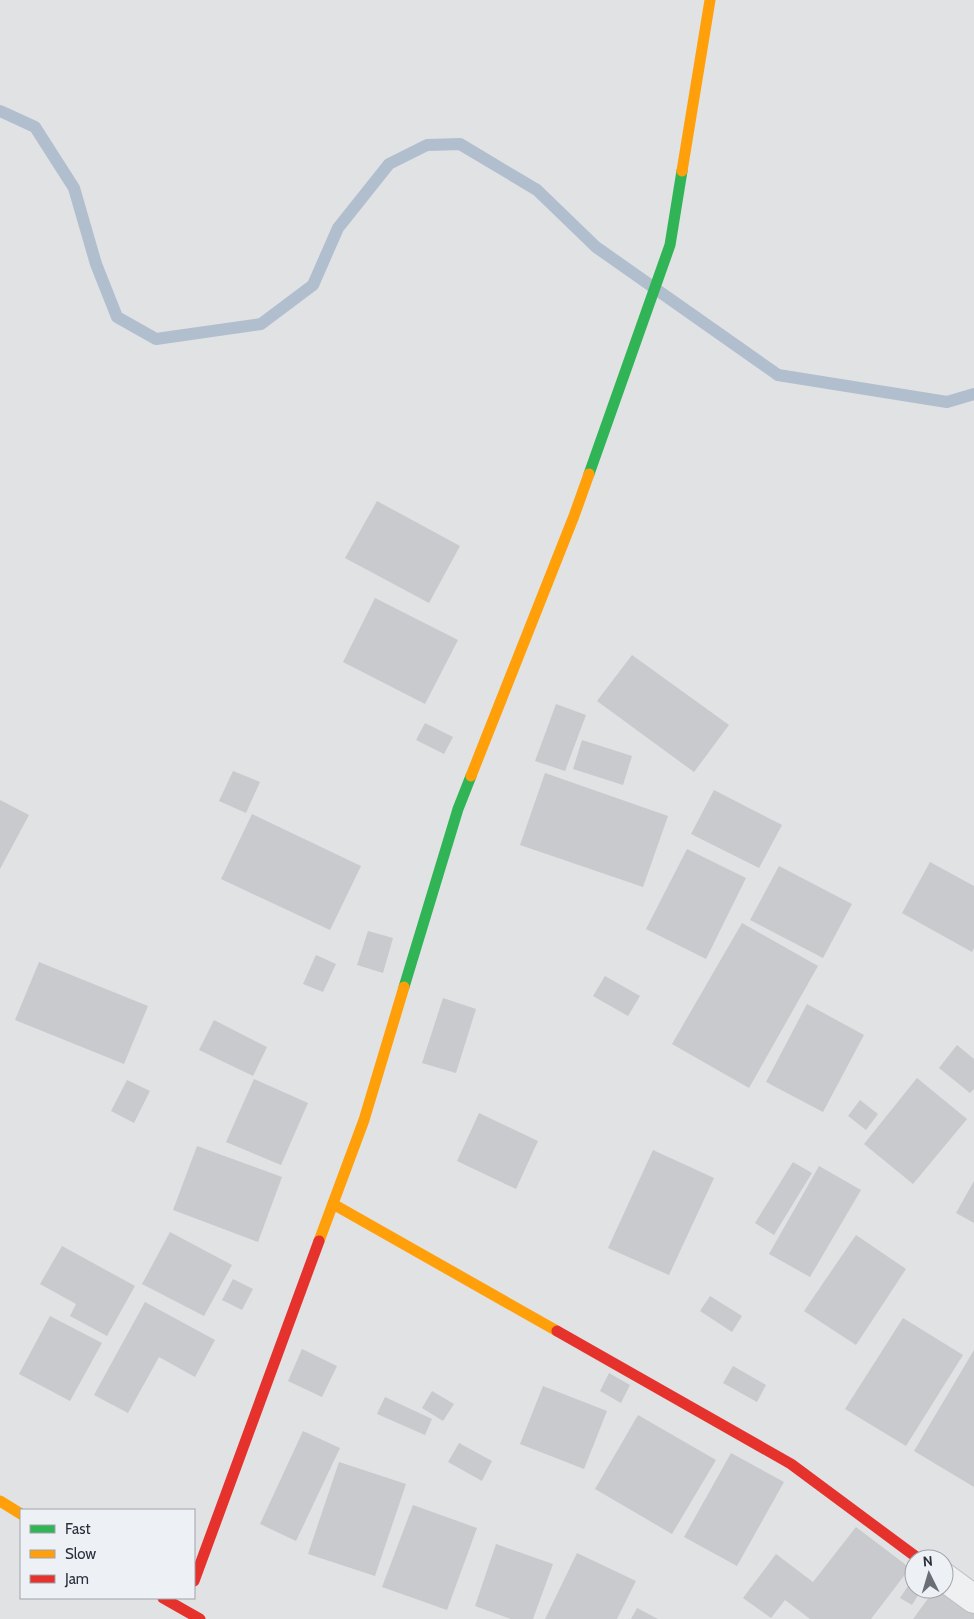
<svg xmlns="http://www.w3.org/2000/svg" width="974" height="1619" font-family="Cabin,sans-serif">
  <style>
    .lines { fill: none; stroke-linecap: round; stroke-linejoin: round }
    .stream { stroke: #b0bece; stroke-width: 12 }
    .building { fill: #c8cacd }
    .street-casing { stroke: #bec0c2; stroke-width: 30 }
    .street { stroke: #eff0f1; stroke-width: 28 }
    .fast { stroke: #30b455; stroke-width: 11 }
    .slow { stroke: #ff9f0a; stroke-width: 11 }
    .jam { stroke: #e5322d; stroke-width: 11 }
  </style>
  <rect width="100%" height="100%" fill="#e0e2e4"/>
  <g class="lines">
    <path class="stream" d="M0 111 35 127 74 188 96 264 117 317 156 339 261 324 313 285 338 228 389 164 427 145 460 144 537 190 596 247 778 375 947 402 974 394"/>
  </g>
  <g class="building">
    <path d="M377 501 460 546 429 603 345 558Z"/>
    <path d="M375 598 458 640 425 704 343 662Z"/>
    <path d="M632 655 729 725 694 772 597 701Z"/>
    <path d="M556 704 586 715 565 771 535 761Z"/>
    <path d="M425 723 453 737 444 754 416 740Z"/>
    <path d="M582 740 632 756 623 785 573 769Z"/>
    <path d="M233 771 260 782 246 813 219 801Z"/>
    <path d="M545 773 668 816 643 887 520 845Z"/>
    <path d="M714 790 782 825 759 868 691 834Z"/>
    <path d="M0 800 29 815 0 869Z"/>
    <path d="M252 814 361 866 330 930 221 879Z"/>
    <path d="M687 849 746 878 706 959 646 929Z"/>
    <path d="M930 862 974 886V948L972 952 902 913Z"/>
    <path d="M779 866 852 904 823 958 750 920Z"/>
    <path d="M742 923 818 966 749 1088 672 1044Z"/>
    <path d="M368 931 393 938 383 973 357 965Z"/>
    <path d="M316 955 336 964 323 992 303 984Z"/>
    <path d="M39 962 148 1006 124 1064 15 1020Z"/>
    <path d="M605 976 640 996 628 1016 593 996Z"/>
    <path d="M443 998 476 1009 456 1073 422 1063Z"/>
    <path d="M807 1004 864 1035 823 1112 766 1082Z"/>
    <path d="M214 1020 267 1047 253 1076 199 1050Z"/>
    <path d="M957 1045 974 1059V1089L970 1093 939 1068Z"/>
    <path d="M917 1078 967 1119 913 1184 864 1144Z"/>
    <path d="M254 1079 308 1103 281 1165 226 1142Z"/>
    <path d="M127 1080 150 1091 134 1123 111 1111Z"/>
    <path d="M860 1100 878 1114 866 1130 848 1116Z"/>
    <path d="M479 1113 538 1141 516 1189 457 1161Z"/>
    <path d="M197 1146 282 1177 258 1242 173 1210Z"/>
    <path d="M653 1150 714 1178 669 1275 608 1248Z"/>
    <path d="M793 1162 812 1173 774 1235 755 1223Z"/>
    <path d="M819 1166 861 1190 810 1277 769 1254Z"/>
    <path d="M974 1181V1223L956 1213Z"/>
    <path d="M170 1232 232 1265 204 1316 142 1284Z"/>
    <path d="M856 1235 906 1269 856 1345 804 1311Z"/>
    <path d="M62 1246 135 1286 107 1336 70 1316 76 1304 40 1284Z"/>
    <path d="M233 1279 253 1289 242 1310 222 1300Z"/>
    <path d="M710 1296 742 1316 732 1332 700 1311Z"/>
    <path d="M145 1302 215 1340 195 1377 159 1357 128 1413 94 1395Z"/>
    <path d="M50 1316 102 1343 70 1401 19 1374Z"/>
    <path d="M903 1318 963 1355 906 1446 845 1409Z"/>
    <path d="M302 1349 337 1366 322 1397 288 1381Z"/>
    <path d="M974 1350V1487L914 1451Z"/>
    <path d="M733 1366 766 1385 757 1402 723 1383Z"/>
    <path d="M609 1373 630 1385 621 1403 600 1391Z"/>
    <path d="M543 1386 607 1411 584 1469 520 1444Z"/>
    <path d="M432 1391 454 1404 443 1421 422 1408Z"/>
    <path d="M385 1397 432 1419 425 1435 377 1414Z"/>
    <path d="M638 1415 716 1460 672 1534 595 1489Z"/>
    <path d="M303 1431 340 1448 296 1541 260 1524Z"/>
    <path d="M459 1443 492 1461 482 1481 448 1462Z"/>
    <path d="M731 1453 784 1482 737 1566 684 1537Z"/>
    <path d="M339 1462 406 1484 375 1576 308 1554Z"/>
    <path d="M413 1505 477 1528 447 1610 382 1587Z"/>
    <path d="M856 1527 910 1568 871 1619H810L785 1600 771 1618 743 1598 776 1554 813 1582Z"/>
    <path d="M496 1544 553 1564 533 1619H511L475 1606Z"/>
    <path d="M577 1553 636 1581 617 1619H545Z"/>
    <path d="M914 1577V1589H922L912 1605 900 1598Z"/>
    <path d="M935 1589H942L974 1613V1619H913Z"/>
    <path d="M637 1608 658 1619H631Z"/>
  </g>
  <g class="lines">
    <defs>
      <path id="street" d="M944 1577 974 1599"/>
    </defs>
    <use href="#street" class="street-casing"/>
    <use href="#street" class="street"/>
    <g class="fast">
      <path d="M589 474 670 245 682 171"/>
      <path d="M404 987 458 809 471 776"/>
    </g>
    <g class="slow">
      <path d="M682 171 710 0"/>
      <path d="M471 776 574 516 589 474"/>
      <path d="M333 1204 557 1331"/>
      <path d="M319 1241 364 1120 404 987"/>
      <path d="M0 1501 21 1514"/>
    </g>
    <g class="jam">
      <path d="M557 1331 791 1464 919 1559"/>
      <path d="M194 1581 319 1241"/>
      <path d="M163 1598 200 1619"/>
    </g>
  </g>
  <rect x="20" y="1509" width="175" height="90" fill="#edf0f4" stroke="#9fa3aa"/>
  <rect x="30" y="1525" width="25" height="8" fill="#30b455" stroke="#9fa3aa"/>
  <text x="65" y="1534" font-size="15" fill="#292f3c">Fast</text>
  <rect x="30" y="1550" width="25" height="8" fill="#ff9f0a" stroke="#9fa3aa"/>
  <text x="65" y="1559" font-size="15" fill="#292f3c">Slow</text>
  <rect x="30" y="1575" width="25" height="8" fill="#e5322d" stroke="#9fa3aa"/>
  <text x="65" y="1584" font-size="15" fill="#292f3c">Jam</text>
  <g transform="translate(929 1574) rotate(355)"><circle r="24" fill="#edf0f4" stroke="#9fa3aa"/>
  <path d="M0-4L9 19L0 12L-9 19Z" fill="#696e77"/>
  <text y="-8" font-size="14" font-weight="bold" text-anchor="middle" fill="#292f3c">N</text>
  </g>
</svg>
